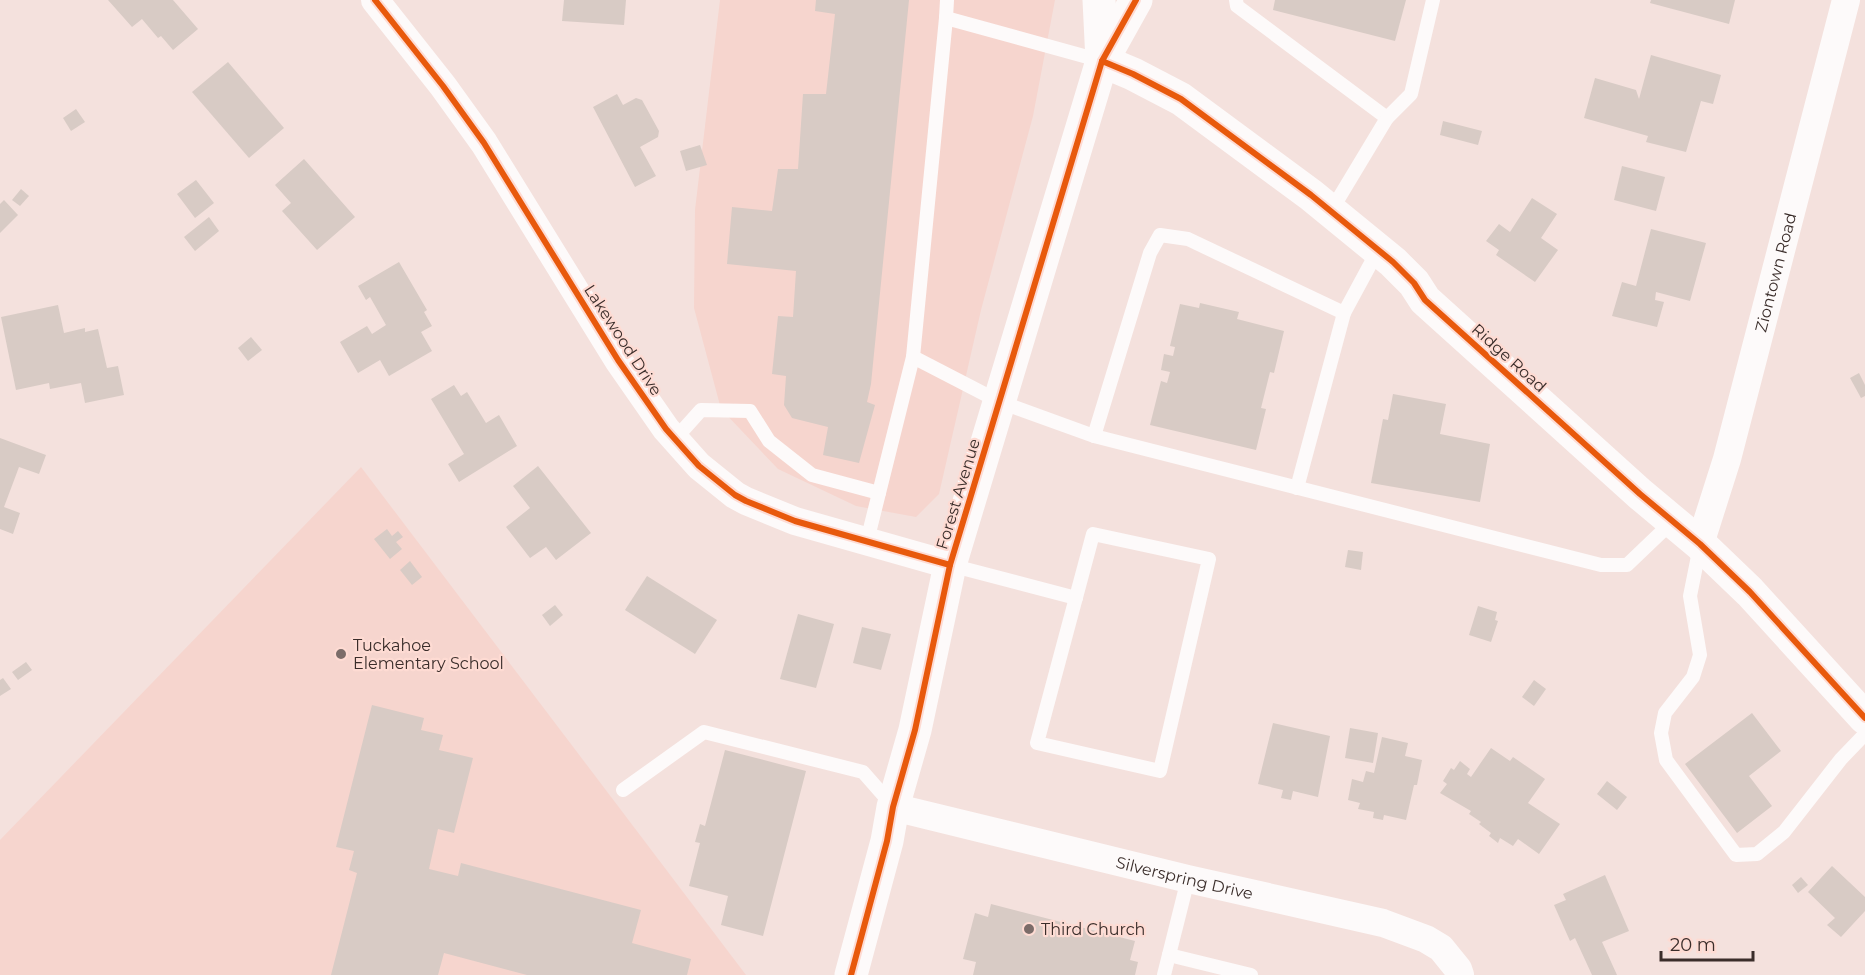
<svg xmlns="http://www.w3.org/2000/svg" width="1865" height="975" font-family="Montserrat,sans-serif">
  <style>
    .built { fill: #f6d5ce }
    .building { fill: #d8cbc5 }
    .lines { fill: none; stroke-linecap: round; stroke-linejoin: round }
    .lane { stroke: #fdfafa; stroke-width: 14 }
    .street { stroke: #fdfafa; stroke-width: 28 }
    .secondary { stroke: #fdfafa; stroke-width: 33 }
    .cycleway-casing { stroke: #fedbd3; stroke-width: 10 }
    .cycleway { stroke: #e8590c; stroke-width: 6 }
    .poi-dot { fill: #7b6c69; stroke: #fedbd3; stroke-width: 2 }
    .labels { text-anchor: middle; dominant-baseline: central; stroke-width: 4.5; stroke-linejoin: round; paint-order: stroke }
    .street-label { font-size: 16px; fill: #3a2d2a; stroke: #fedbd3 }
    .poi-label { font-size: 16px; fill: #3a2d2a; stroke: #fedbd3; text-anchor: start }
  </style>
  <rect width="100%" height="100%" fill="#f4e1dd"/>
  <g class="built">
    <path d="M720 0H1055L1033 116 981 310 939 494 916 517 856 506 778 469 721 409 694 308 695 210Z"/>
    <path d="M361 467 746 975H0V840Z"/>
  </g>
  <g class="building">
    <path d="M108 0H173L198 29 173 50 161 36 158 38 142 19 132 27Z"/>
    <path d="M564 0H626L624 25 562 21Z"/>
    <path d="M816 0H909L871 384 867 402 875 405 859 463 823 455 828 427 792 418 784 405 786 376 772 374 778 316 793 317 796 271 727 264 732 207 772 211 778 169H798L803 94H826L835 14 815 11Z"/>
    <path d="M1275 0H1406L1395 41 1273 10Z"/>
    <path d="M1651 0H1735L1729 24 1650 3Z"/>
    <path d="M1651 55 1721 75 1713 104 1701 101 1686 152 1646 142 1648 136 1584 118 1595 78 1636 90 1639 99Z"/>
    <path d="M228 62 284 128 249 158 192 92Z"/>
    <path d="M617 94 623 105 636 98 642 100 659 131 658 137 640 147 656 176 635 187 593 107Z"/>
    <path d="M76 109 85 122 71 131 63 118Z"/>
    <path d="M1443 121 1482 131 1478 145 1440 135Z"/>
    <path d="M700 145 707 165 686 171 680 151Z"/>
    <path d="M304 159 355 217 317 250 282 211 291 203 275 185Z"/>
    <path d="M1622 166 1665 177 1656 211 1614 200Z"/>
    <path d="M196 180 214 203 195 218 177 194Z"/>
    <path d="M21 189 29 196 20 206 12 200Z"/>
    <path d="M1532 198 1557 214 1541 238 1558 250 1535 282 1496 255 1499 250 1486 241 1499 224 1510 232Z"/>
    <path d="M4 200 18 215 0 233V204Z"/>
    <path d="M209 217 219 231 195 251 184 237Z"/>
    <path d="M1651 229 1706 243 1690 301 1656 292 1655 300 1664 302 1657 327 1612 316 1622 282 1636 286Z"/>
    <path d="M399 262 427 310 424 312 432 326 421 332 432 351 389 376 380 360 358 373 340 342 367 326 372 334 386 325 370 297 366 300 358 286Z"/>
    <path d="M1200 303 1239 312 1237 319 1284 331 1274 373 1270 372 1261 408 1266 409 1256 450 1150 425 1161 381 1167 383 1170 372 1161 370 1164 354 1173 356 1175 347 1170 346 1180 304 1199 308Z"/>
    <path d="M58 305 64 333 85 328V332L98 329 107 368 118 366 124 395 85 403 81 383 50 389 49 383 16 390 1 317Z"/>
    <path d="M251 337 262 350 248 361 238 348Z"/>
    <path d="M1859 373 1865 385V396L1861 398 1850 378Z"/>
    <path d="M454 385 461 396 467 392 486 423 499 415 517 446 459 482 448 464 464 454 431 399Z"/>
    <path d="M1393 394 1446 404 1440 434 1490 444 1480 502 1371 483 1383 419 1388 420Z"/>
    <path d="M0 438 46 455 39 474 19 467 4 507 20 513 13 534 0 529Z"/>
    <path d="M538 466 591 533 556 560 546 547 530 558 506 527 530 508 513 486Z"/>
    <path d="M387 529 392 536 398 531 403 537 396 542 402 549 390 559 374 539Z"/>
    <path d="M1348 550 1363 552 1361 570 1345 567Z"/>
    <path d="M410 561 422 577 412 585 400 570Z"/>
    <path d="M647 576 717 620 695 654 625 610Z"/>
    <path d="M555 605 563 615 550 626 542 615Z"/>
    <path d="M1478 606 1497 612 1495 620 1498 621 1491 642 1469 635Z"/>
    <path d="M798 614 834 624 816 688 780 679Z"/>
    <path d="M862 627 891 634 881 670 853 663Z"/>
    <path d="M26 662 32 670 18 680 12 672Z"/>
    <path d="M3 678 11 689 0 696V680Z"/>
    <path d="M1534 680 1546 689 1534 706 1522 697Z"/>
    <path d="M372 705 424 718 421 730 443 735 439 750 473 758 454 833 438 829 429 869 458 876 461 863 641 910 632 943 691 959 687 975H527L444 953 438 975H331L357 873 349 870 354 851 336 847Z"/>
    <path d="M1752 713 1781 751 1749 776 1772 806 1737 833 1685 764Z"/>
    <path d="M1273 723 1330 736 1318 797 1293 791 1291 800 1281 798 1283 790 1258 784Z"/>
    <path d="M1350 728 1378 733 1373 763 1345 758Z"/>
    <path d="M1382 737 1408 743 1405 756 1422 760 1417 785H1414L1406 820 1384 815 1383 820 1373 818 1374 812 1358 809 1360 803 1348 800 1352 779 1363 782 1366 771 1374 773Z"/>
    <path d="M1491 748 1510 761 1513 757 1545 779 1528 803 1560 824 1539 854 1518 839 1513 846 1500 838 1498 843 1489 836 1491 833 1479 824 1481 822 1469 814 1471 811 1440 793 1447 784 1443 781 1451 768 1454 770 1460 761 1470 769 1467 774 1471 777Z"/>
    <path d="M725 750 806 771 763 936 721 925 728 896 689 886 700 843 695 842 700 824 705 826Z"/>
    <path d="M1607 781 1627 797 1617 810 1597 794Z"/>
    <path d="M1832 866 1865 897V911L1841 937 1827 925 1835 918 1808 892Z"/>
    <path d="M1605 875 1629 931 1602 942 1617 975H1592L1575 938 1570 941 1554 905 1566 900 1563 894Z"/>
    <path d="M1801 877 1808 885 1798 893 1792 885Z"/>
    <path d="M991 904 1135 941 1130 960 1138 962 1135 975H973L976 962 963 959 975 913 988 917Z"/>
  </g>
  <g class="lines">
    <g class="lane">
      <path d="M947 0 946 18 1102 61"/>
      <path d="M1236 0 1237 6 1387 118 1331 211"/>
      <path d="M946 18 913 357 1000 402 1094 436 1601 565H1627L1672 522"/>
      <path d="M1387 118 1411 94 1433 0"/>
      <path d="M1094 436 1150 253 1160 235 1188 239 1344 313"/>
      <path d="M675 439 701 410 750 411 769 441 812 475 879 493"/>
      <path d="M1297 488 1344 313 1378 250"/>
      <path d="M1093 534 1209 559 1160 771 1037 743Z"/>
      <path d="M867 541 913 357"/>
      <path d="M1700 546 1690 596 1700 655 1693 677 1665 713 1661 733 1666 760 1736 855 1757 854 1784 832 1841 759 1865 734"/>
      <path d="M950 565 1076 598"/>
      <path d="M623 790 704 732 863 772 892 805"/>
      <path d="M1169 955 1251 975"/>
      <path d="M1164 975 1188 879"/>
    </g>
    <g class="street">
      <path d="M375 0 443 86 484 143 618 360 666 429 699 466 735 495 746 501 795 521 950 565"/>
      <path id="s1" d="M1700 544 1727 459 1846 0"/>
      <path id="s2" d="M893 807 1188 879 1383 923 1426 939 1441 948 1458 969 1460 975"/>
    </g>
    <g class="secondary">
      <path d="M1099 0 1102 61"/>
      <path d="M1102 61 1133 74 1181 99 1311 195 1393 262 1414 283 1425 300 1640 494 1700 544 1750 592 1865 718"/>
      <path d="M851 975 887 841 893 807 915 730 950 565 1102 61 1136 0"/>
    </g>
    <defs>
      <g id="cycleway">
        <path d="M375 0 443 86 484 143 618 360 666 429 699 466 735 495 746 501 795 521 950 565"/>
        <path d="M1102 61 1133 74 1181 99 1311 195 1393 262 1414 283 1425 300 1640 494 1700 544 1750 592 1865 718"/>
        <path d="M851 975 887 841 893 807 915 730 950 565 1102 61 1136 0"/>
      </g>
    </defs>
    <use href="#cycleway" class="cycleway-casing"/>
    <use href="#cycleway" class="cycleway"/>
  </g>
  <g class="poi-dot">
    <circle cx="341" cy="654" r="6"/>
    <circle cx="1029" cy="929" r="6"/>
  </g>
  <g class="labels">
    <g class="street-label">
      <text stroke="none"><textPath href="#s1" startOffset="282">Ziontown Road</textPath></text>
      <text transform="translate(623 340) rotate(57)">Lakewood Drive</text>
      <text transform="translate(1509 358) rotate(42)">Ridge Road</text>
      <text transform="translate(958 494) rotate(-73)">Forest Avenue</text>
      <text stroke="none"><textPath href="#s2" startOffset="300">Silverspring Drive</textPath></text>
    </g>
    <g class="poi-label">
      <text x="353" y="645">Tuckahoe<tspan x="353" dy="18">Elementary School</tspan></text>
      <text x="1041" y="929">Third Church</text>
    </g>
  </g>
  <path d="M1661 951v9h92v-9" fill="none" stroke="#3a2d2a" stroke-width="3"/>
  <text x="1670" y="951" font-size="18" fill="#3a2d2a" stroke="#fedbd3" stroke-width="4.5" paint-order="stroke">20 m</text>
</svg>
